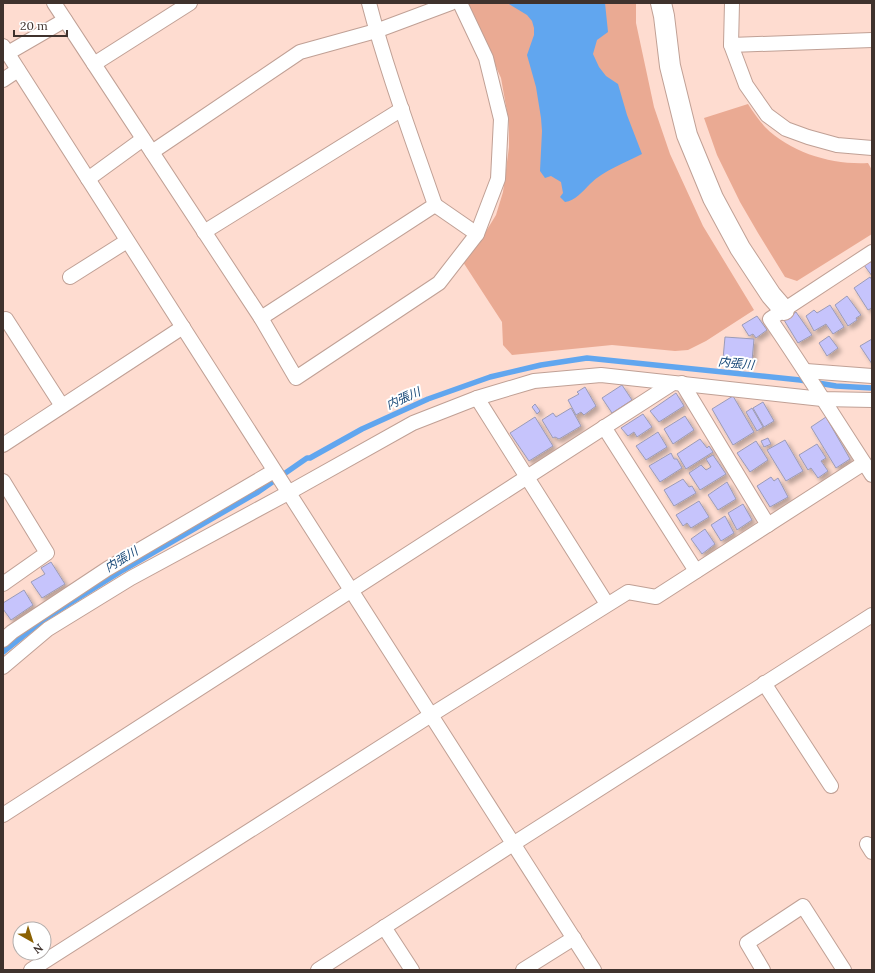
<svg xmlns="http://www.w3.org/2000/svg" width="875" height="973" font-family="Lora,'Noto Sans JP',serif">
  <style>
    .green { fill: #eaaa93 }
    .water { fill: #61a6ef }
    .lines { fill: none; stroke-linecap: round; stroke-linejoin: round }
    .stream { stroke: #61a6ef; stroke-width: 5.5 }
    .building { fill: #c6c4fc; stroke: #9b9bb7; filter: url(#shadow) }
    .street-casing { stroke: #c0a095; stroke-width: 16 }
    .secondary-casing { stroke: #c0a095; stroke-width: 22 }
    .street { stroke: #fff; stroke-width: 14 }
    .secondary { stroke: #fff; stroke-width: 20 }
    .labels { text-anchor: middle; dominant-baseline: central; stroke-width: 4; stroke-linejoin: round; paint-order: stroke }
    .water-label { font-size: 12px; font-style: italic; fill: #194978; stroke: #fff }
  </style>
  <defs>
    <filter id="shadow"><feDropShadow dx="3.5" dy="3.5" stdDeviation="2" flood-color="#0004"/></filter>
  </defs>
  <rect width="100%" height="100%" fill="#fedcd0"/>
  <g class="green">
    <path d="M467 3H636V23L654 107 670 154 703 226 754 310 706 341 688 350 675 351 612 345 512 355 503 345 502 322 463 262 477 246 496 215 503 192 509 147V123L501 78Z"/>
    <path d="M748 104C753 112 759 120 765 127 791 153 832 165 868 163L872 170V234L797 281 785 277 758 233 740 202 717 155 704 118Z"/>
  </g>
  <path class="water" d="M507 3H605L608 32 597 40 593 54 599 67 606 76 618 84 627 115 642 154C625 163 604 170 590 184 583 191 575 201 565 202L560 197 563 193 561 182 551 176 545 178 540 171 542 131 541 118 536 87 527 55 534 35V28L532 21 527 15Z"/>
  <g class="lines">
    <path class="stream" d="M3 652 43 620 123 570 258 492 307 458H310L362 429 428 399 490 377 541 365 587 358 800 380 836 386 872 388"/>
  </g>
  <g class="building">
    <path d="M870 261 872 264V276L864 265Z"/>
    <path d="M870 277 872 280V308L868 310 854 288Z"/>
    <path d="M847 296 861 315 856 318 857 320 848 326 835 305Z"/>
    <path d="M830 305 844 327 833 334 826 324 814 331 806 316 814 310 817 313Z"/>
    <path d="M796 312 812 335 798 343 784 320Z"/>
    <path d="M757 316 767 330 756 338 753 334 749 336 742 325Z"/>
    <path d="M829 336 838 348 827 356 819 343Z"/>
    <path d="M725 337 754 339 752 361 723 359Z"/>
    <path d="M872 339V364L860 346Z"/>
    <path d="M622 385 632 400 612 413 602 398Z"/>
    <path d="M585 387 596 406 584 415 581 412 576 415 568 400 579 394 577 392Z"/>
    <path d="M676 393 684 406 659 422 650 411Z"/>
    <path d="M733 396 754 432 733 445 712 409Z"/>
    <path d="M763 402 774 421 764 427 753 408Z"/>
    <path d="M535 404 540 411 537 414 532 407Z"/>
    <path d="M571 408 581 426 559 439 555 437 553 438 542 420 553 413 556 417Z"/>
    <path d="M752 408 763 427 757 431 746 412Z"/>
    <path d="M643 414 652 427 637 437 634 432 628 436 621 428Z"/>
    <path d="M685 416 694 430 673 444 664 429Z"/>
    <path d="M535 417 553 446 529 461 510 433Z"/>
    <path d="M826 417 850 459 836 468 811 427Z"/>
    <path d="M658 432 667 447 646 460 636 446Z"/>
    <path d="M768 438 771 444 764 447 761 441Z"/>
    <path d="M700 439 707 448 709 446 713 452 686 469 677 454Z"/>
    <path d="M785 440 803 471 786 481 767 450Z"/>
    <path d="M756 441 768 460 750 472 737 453Z"/>
    <path d="M817 444 826 458 821 461 828 471 818 478 811 468 808 470 799 455Z"/>
    <path d="M671 453 674 459H677L682 468 660 482 649 466Z"/>
    <path d="M713 455 726 474 700 490 689 473 701 465 706 470 711 467 706 459Z"/>
    <path d="M771 477 774 481 778 478 788 497 770 507 757 486Z"/>
    <path d="M683 479 689 487 692 486 696 493 674 506 664 490Z"/>
    <path d="M727 482 736 499 718 510 708 495Z"/>
    <path d="M699 501 709 517 691 528 687 523 683 526 676 515Z"/>
    <path d="M743 504 752 520 737 530 728 513Z"/>
    <path d="M725 516 734 533 721 541 711 525Z"/>
    <path d="M705 529 715 544 702 554 691 539Z"/>
    <path d="M51 562 65 584 42 598 31 582 45 574 41 568Z"/>
    <path d="M24 590 33 605 11 620 3 609V603Z"/>
  </g>
  <g class="lines">
    <defs>
      <g id="street">
        <path d="M54 3 94 64"/>
        <path d="M190 3 94 64 261 318 296 378 439 283 477 234 498 179 501 119 486 58 460 3"/>
        <path d="M732 3 731 45 746 85 767 115 786 129 808 137 837 145 872 148"/>
        <path d="M731 45 872 40"/>
        <path d="M3 46 594 970"/>
        <path d="M8 53 65 20"/>
        <path d="M3 80 18 70"/>
        <path d="M152 152 300 52 376 31 451 3"/>
        <path d="M88 179 143 139"/>
        <path d="M435 205 477 234"/>
        <path d="M204 232 402 109"/>
        <path d="M872 252 770 319C805 370 838 423 872 475"/>
        <path d="M70 277 127 241"/>
        <path d="M261 318 435 205C412 138 387 72 369 3"/>
        <path d="M3 321 6 319 62 406"/>
        <path d="M806 371 872 376"/>
        <path d="M682 383 768 525"/>
        <path d="M477 398 607 604"/>
        <path d="M604 427 696 571"/>
        <path d="M3 445 183 327"/>
        <path d="M3 481 47 553 3 584"/>
        <path d="M3 640 12 632 107 569 274 471"/>
        <path d="M3 667 48 629 131 578 288 493 413 423 477 398 534 381 601 375 822 399 872 400"/>
        <path d="M764 683 831 786"/>
        <path d="M3 815 673 383"/>
        <path d="M867 844 872 852"/>
        <path d="M384 927 412 970"/>
        <path d="M31 970 431 715 628 592 656 597 864 463"/>
        <path d="M318 970 513 844 872 615"/>
        <path d="M523 970 574 938"/>
        <path d="M763 970 747 943 803 906 844 970"/>
      </g>
      <path id="secondary" d="M661 3 664 16 670 66 687 135 713 198 740 248 771 295 784 310"/>
    </defs>
    <use href="#street" class="street-casing"/>
    <use href="#secondary" class="secondary-casing"/>
    <use href="#street" class="street"/>
    <use href="#secondary" class="secondary"/>
  </g>
  <g class="labels">
    <g class="water-label">
      <text transform="translate(736 363) rotate(6)">内張川</text>
      <text transform="translate(403 398) rotate(-24)">内張川</text>
      <text transform="translate(121 559) rotate(-31)">内張川</text>
    </g>
  </g>
  <rect width="875" height="973" fill="none" stroke="#3f322d" stroke-width="8"/>
  <g transform="translate(32 941) rotate(141)"><circle r="19" fill="#ffffff" stroke="#b2adab"/>
  <path d="M0-3L7 15L0 10L-7 15Z" fill="#8b6102"/>
  <text y="-6" font-size="11" font-weight="bold" text-anchor="middle" fill="#3f322d">N</text>
  </g>
  <path d="M14 30v6h53v-6" fill="none" stroke="#3f322d" stroke-width="2"/>
  <text x="20" y="30" font-size="12" fill="#3f322d" stroke="#ffffff" stroke-width="3" paint-order="stroke">20 m</text>
</svg>
